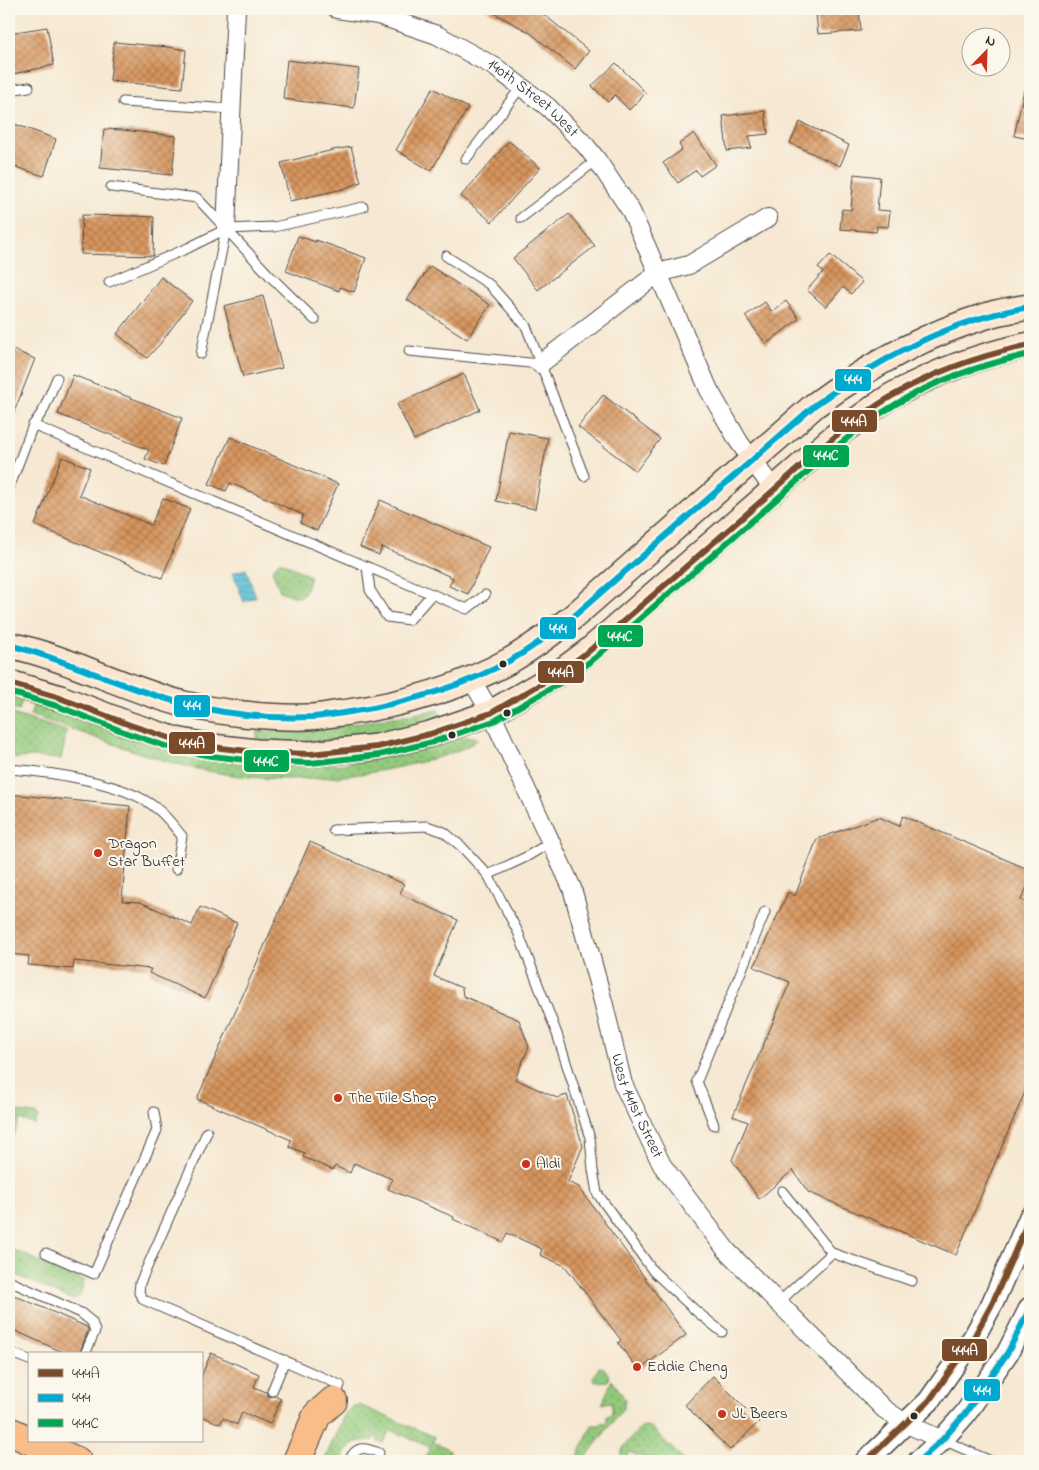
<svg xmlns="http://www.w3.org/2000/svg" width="1039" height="1470" font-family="'Indie Flower',sans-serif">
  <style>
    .green { fill: url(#green-dots); stroke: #5f7a53 }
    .water { fill: url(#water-rules); stroke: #427681 }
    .building { fill: url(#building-cross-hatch) }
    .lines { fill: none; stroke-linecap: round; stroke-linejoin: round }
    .service-casing { stroke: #494744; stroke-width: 11 }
    .minor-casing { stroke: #494744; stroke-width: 20 }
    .tertiary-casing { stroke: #494744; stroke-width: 24 }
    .secondary-casing { stroke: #494744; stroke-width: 28 }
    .trunk-casing { stroke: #494744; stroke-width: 30 }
    .service { stroke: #fff; stroke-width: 9 }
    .minor { stroke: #fff; stroke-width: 18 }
    .tertiary { stroke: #fff; stroke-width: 21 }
    .secondary { stroke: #fce5cf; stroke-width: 25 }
    .trunk { stroke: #f8bd88; stroke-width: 28 }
    .bus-1-casing { stroke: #fbf7ec; stroke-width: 10 }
    .bus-2-casing { stroke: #fbf7ec; stroke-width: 10 }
    .bus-3-casing { stroke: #fbf7ec; stroke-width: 10 }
    .bus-1 { stroke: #7a4b2a; stroke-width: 6 }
    .bus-2 { stroke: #00a9ce; stroke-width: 6 }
    .bus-3 { stroke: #00a651; stroke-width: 6 }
    .bus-dot { fill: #2b2b2b; stroke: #fbf7ec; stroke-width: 2 }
    .poi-dot { fill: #c8321e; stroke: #fbf7ec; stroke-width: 2 }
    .labels { text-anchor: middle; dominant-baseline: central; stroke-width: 4; stroke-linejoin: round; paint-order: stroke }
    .street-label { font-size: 16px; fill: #2b2b2b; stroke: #fbf7ec }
    .poi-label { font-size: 16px; fill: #2b2b2b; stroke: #fbf7ec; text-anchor: start }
    .line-badge { stroke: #fbf7ec; stroke-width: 2 }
    .badge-label { font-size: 14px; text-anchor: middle; font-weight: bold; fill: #fff }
  </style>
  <defs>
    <pattern id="green-dots" width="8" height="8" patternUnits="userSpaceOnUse" patternTransform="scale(1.25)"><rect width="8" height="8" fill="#93c97b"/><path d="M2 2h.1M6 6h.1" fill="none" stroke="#78a365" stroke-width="1.8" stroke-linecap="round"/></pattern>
    <pattern id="water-rules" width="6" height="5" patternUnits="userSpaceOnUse" patternTransform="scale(1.25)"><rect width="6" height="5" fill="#5ac1d7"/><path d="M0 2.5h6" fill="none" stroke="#4b9daf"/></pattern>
    <pattern id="building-cross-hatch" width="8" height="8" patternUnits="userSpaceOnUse" patternTransform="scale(1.25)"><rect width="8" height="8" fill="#d7955d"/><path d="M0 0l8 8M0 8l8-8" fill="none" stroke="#af7a4d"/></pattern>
  </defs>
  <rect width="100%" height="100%" fill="#fbf7ec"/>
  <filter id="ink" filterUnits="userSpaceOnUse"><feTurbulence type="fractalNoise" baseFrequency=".02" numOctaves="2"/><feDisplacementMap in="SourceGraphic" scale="10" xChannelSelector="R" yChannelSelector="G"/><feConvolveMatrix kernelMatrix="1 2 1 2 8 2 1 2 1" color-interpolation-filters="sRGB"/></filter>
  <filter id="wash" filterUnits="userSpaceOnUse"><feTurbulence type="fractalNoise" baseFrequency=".0096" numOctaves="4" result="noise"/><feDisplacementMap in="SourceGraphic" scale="20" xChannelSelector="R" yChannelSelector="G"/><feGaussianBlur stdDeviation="1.12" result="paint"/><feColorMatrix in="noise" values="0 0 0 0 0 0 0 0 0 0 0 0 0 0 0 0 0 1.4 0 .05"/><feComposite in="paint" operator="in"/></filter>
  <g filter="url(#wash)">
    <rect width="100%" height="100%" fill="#f6e8d2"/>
    <g class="green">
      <path d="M280 561 310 576C303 600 304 601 280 591L272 570Z"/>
      <path d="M9 696 22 700 19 711 9 708Z"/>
      <path d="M34 703 65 713 147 744 207 759 251 765 272 766 344 764 398 755 440 745 462 737H473L478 739C465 752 422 762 404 766 334 782 259 784 189 767 135 754 83 732 30 715Z"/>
      <path d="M438 710 441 718C376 738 324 744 257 741V732L289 728 351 724Z"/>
      <path d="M9 713 67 731 61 759 31 757 9 759Z"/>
      <path d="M9 1111 36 1114 38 1117 35 1125 20 1119 9 1146Z"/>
      <path d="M9 1248 84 1281 80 1296 72 1300 9 1272Z"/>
      <path d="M599 1367 604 1368 610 1377 608 1381 595 1382 593 1378Z"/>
      <path d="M612 1380 625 1399 624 1407 583 1461H576L592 1425H600L602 1423 607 1422V1416L612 1414V1407L611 1402 602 1404Z"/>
      <path d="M359 1405 435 1437 433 1442 445 1447 449 1451 445 1461H433L426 1458 430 1447 390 1430 383 1443 377 1441 378 1436 376 1435 374 1440C352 1442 351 1441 341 1461H324L345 1413 351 1407Z"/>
      <path d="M644 1426 651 1427 685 1461H651L629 1452 625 1461H621C617 1449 634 1436 641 1427Z"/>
    </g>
    <path class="water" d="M246 569 256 597 244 602 233 573Z"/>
    <g id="blocks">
      <g class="building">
        <path d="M486 9H537L589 51 575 69 529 32Z"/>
        <path d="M834 9H859L861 31 818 34 816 12 835 11Z"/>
        <path d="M47 27 54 65 9 75V33Z"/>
        <path d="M114 42 168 47 186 50 182 88 110 81Z"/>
        <path d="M287 60 359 69 354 108 283 99Z"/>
        <path d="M616 63 646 93 629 110 615 95 608 102 592 86Z"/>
        <path d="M433 88 468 108 431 171 396 150Z"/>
        <path d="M1024 90 1030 91V139L1014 136Z"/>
        <path d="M765 111 768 134 749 136 751 148 727 151 723 116Z"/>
        <path d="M9 122 56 139 44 176 9 165Z"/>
        <path d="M800 122 849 145 840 166 790 143Z"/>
        <path d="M104 129 122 130 176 136 172 175 100 168Z"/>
        <path d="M694 133 716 165 700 176 696 170 678 183 663 163 682 150 679 144Z"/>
        <path d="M509 141 540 168 492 222 461 196Z"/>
        <path d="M351 147 361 182 343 189 290 201 281 163 333 150Z"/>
        <path d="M854 174 880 177 877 210 890 211 888 227 877 226 876 232 840 229 842 209 851 210Z"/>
        <path d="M569 214 595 246 538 290 513 258Z"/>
        <path d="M82 215 136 216 154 217 153 256 81 254Z"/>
        <path d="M298 236 316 242V240L366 258 354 292 340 287 339 291 286 271Z"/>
        <path d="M830 255 862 282 851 294 843 287 826 307 807 290 823 272 818 268Z"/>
        <path d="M430 266 490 305 467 339 407 300Z"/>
        <path d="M161 277 192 301 160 344 147 358 117 334Z"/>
        <path d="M263 296 282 368 243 377 224 306Z"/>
        <path d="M786 301 799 319 766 344 745 316 765 302 772 312Z"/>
        <path d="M9 348 35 359 10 422H9Z"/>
        <path d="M464 374 480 410 414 440 397 404Z"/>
        <path d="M73 375 182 418 164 466 145 459 149 450 58 414Z"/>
        <path d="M603 395 660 439 636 471 578 427Z"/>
        <path d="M509 431 548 438 535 509 496 501Z"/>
        <path d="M230 437 338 484 317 531 300 523 303 515 266 498 230 483 226 491 209 484Z"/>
        <path d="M62 457 90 468 79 495 151 525 163 498 190 509 162 578 35 525Z"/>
        <path d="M380 500 489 547 468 594 449 586 453 578 418 562 382 547 379 555 360 547Z"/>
        <path d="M9 794 130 806 122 901 140 902 192 925 200 907 237 923 205 998 149 973 151 969 74 961 73 969 28 965 29 956 9 954Z"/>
        <path d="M903 816 1030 870V880L1021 900 1030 905V1080L956 1255 808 1192 793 1170 759 1199 732 1160 748 1122 733 1116 790 982 754 967 788 892 795 896 817 839 879 817 899 826Z"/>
        <path d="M310 842 404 884 400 894 458 920 434 976 462 988 463 996 519 1020 529 1047 515 1079 557 1098 567 1095 583 1146 568 1182 579 1187 686 1335 639 1370 618 1343 621 1340 565 1266 540 1255 542 1249 507 1233 503 1242 453 1219 454 1217 388 1189 392 1179 354 1163 350 1173 335 1166 333 1170 303 1157 305 1153 289 1147 291 1140 197 1099Z"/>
        <path d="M9 1293 87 1327 88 1331 79 1354H67L9 1328Z"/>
        <path d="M211 1353 259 1374 254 1387 266 1392 269 1397 275 1396 281 1399 270 1424 242 1412 237 1425 223 1418 220 1424 201 1416V1377Z"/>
        <path d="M713 1376 759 1422 730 1450 685 1405Z"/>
      </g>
    </g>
  </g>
  <g filter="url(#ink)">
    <use href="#blocks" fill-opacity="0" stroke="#494744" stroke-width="1"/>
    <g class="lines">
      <defs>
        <g id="service">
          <path d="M9 90 29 87"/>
          <path d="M123 102 232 109"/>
          <path d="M466 159 521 87"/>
          <path d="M111 187 197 198 271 277 315 320"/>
          <path d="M521 218 597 160"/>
          <path d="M446 256 490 285 526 326 584 476"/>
          <path d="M109 282 188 248 226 229 274 227 363 207"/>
          <path d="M409 351 540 364"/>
          <path d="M201 354 226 229"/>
          <path d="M33 425 43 411 57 378"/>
          <path d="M9 488 33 425 467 609 485 595"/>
          <path d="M367 567 370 590 387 617 409 620 432 594"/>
          <path d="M9 769C49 772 125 782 156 808 166 815 174 827 182 836L176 869"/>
          <path d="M333 830 427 826 444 832 462 847 488 875 526 857 551 842"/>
          <path d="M488 875 518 932 557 1034 590 1138 593 1170 597 1193 653 1271 696 1311 722 1332"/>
          <path d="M714 1125 697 1081 765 912"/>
          <path d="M207 1132 140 1283 139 1293 144 1300 340 1385 335 1398"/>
          <path d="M782 1191 832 1253"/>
          <path d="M46 1253 94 1274 157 1130 154 1112"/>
          <path d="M9 1281 81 1313 92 1322 95 1331 85 1354"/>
          <path d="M778 1303 832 1253 912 1281"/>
          <path d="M9 1352 29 1360"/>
          <path d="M272 1391 285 1360"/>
          <path d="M943 1440 991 1461"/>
          <path d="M349 1461C356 1445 365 1447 379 1453"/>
        </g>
        <g id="minor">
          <path id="s1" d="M337 9 378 15 437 35 495 67 548 107 586 146 597 160 631 211 709 390 739 442 774 490"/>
          <path d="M226 229 236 9"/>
          <path d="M540 364 658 273 689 265 768 218"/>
          <path id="s2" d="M471 679 491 713 572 888 604 1005 623 1084 662 1165 727 1251 884 1409 905 1423 942 1440"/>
        </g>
        <g id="tertiary">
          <path d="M866 1461 929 1401 974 1337 992 1304 1030 1217"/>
          <path d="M919 1461 942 1440 965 1414 1008 1352 1030 1308"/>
        </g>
        <g id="secondary">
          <path d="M9 645C70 658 124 689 184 704 221 713 270 718 308 717 320 717 331 714 342 713 401 705 459 689 511 660 533 647 553 632 573 617L815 405C868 366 925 334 989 315 1002 311 1017 309 1030 307"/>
          <path d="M9 683 60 698 130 725 176 740 212 747 257 752 310 754 377 747 430 734 491 713 558 674 589 651 627 618 833 438C852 424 870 410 890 397 898 392 908 388 917 383 954 365 990 353 1030 345"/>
        </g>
        <g id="trunk">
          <path d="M9 1431 29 1440"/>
          <path d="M31 1441 77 1461"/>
          <path d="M297 1461 317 1415 333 1401"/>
        </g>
      </defs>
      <use href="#service" class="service-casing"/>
      <use href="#minor" class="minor-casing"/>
      <use href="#tertiary" class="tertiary-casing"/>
      <use href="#secondary" class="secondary-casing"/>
      <use href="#trunk" class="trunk-casing"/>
      <use href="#service" class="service"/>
      <use href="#minor" class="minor"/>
      <use href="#tertiary" class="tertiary"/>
      <use href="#secondary" class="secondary"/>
      <use href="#trunk" class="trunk"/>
      <defs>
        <g id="bus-1">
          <path d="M9 683 60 698 130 725 176 740 212 747 257 752 310 754 377 747 430 734 491 713 558 674 589 651C648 600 707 548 766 497 806 462 846 423 892 396 935 371 982 355 1030 345"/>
          <path d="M866 1461 929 1401 974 1337 992 1304 1030 1217"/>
        </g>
        <g id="bus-2">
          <path d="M9 645C69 660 124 689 185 704 225 714 270 719 312 717 325 716 337 714 350 712 406 703 461 688 511 660 533 648 553 632 573 617L815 405C880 359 950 319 1030 307"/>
          <path d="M919 1461 942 1440 965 1414 1008 1352 1030 1308"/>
        </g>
        <path id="bus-3" d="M9 692 57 706 127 733 174 749 211 756 256 761 311 763 379 755 433 742 494 721 562 682 595 658C653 607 711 556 769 506 810 470 849 432 896 404 937 379 984 364 1030 354"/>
      </defs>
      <use href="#bus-1" class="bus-1-casing"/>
      <use href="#bus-2" class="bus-2-casing"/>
      <use href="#bus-3" class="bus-3-casing"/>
      <use href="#bus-1" class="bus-1"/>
      <use href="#bus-2" class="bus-2"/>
      <use href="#bus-3" class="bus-3"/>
    </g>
  </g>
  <g class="bus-dot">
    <circle cx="503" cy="664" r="4.5"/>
    <circle cx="507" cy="713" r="4.5"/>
    <circle cx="452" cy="735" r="4.5"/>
    <circle cx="914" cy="1416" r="4.5"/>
  </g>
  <g class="poi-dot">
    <circle cx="98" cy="853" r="5"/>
    <circle cx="338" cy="1098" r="5"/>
    <circle cx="526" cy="1164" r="5"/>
    <circle cx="637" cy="1367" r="5"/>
    <circle cx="722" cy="1414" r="5"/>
  </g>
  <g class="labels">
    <g class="street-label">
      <text stroke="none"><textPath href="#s1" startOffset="219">140th Street West</textPath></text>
      <text stroke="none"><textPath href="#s2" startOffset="460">West 141st Street</textPath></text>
    </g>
    <g class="poi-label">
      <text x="108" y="844">Dragon<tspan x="108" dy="18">Star Buffet</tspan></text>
      <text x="348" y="1098">The Tile Shop</text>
      <text x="536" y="1164">Aldi</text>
      <text x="647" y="1367">Eddie Cheng</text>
      <text x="732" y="1414">JL Beers</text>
    </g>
  </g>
  <g class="line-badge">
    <rect x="834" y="368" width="38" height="24" rx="5" fill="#00a9ce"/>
    <rect x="831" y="409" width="47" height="24" rx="5" fill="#7a4b2a"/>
    <rect x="802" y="444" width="48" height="24" rx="5" fill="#00a651"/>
    <rect x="539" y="616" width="38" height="24" rx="5" fill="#00a9ce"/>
    <rect x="597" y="624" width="47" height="24" rx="5" fill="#00a651"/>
    <rect x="537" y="660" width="48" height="24" rx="5" fill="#7a4b2a"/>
    <rect x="173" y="694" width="38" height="24" rx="5" fill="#00a9ce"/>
    <rect x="168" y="731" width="48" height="24" rx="5" fill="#7a4b2a"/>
    <rect x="243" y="749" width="47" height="24" rx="5" fill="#00a651"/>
    <rect x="941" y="1338" width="47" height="24" rx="5" fill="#7a4b2a"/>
    <rect x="963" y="1378" width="38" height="24" rx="5" fill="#00a9ce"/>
  </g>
  <g class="badge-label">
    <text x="853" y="384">444</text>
    <text x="854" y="426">444A</text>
    <text x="826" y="460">444C</text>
    <text x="558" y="633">444</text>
    <text x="620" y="641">444C</text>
    <text x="561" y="677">444A</text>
    <text x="192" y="710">444</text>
    <text x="192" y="748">444A</text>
    <text x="266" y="766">444C</text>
    <text x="965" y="1355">444A</text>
    <text x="982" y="1395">444</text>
  </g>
  <rect width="1039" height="1470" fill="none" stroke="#fbf7ec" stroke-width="30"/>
  <rect x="28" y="1352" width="175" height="90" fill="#fbf7ec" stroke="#a8a59f"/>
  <rect x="38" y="1369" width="25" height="8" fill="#7a4b2a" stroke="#a8a59f"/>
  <text x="72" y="1378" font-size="15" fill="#2b2b2b">444A</text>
  <rect x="38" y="1394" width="25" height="8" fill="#00a9ce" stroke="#a8a59f"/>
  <text x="72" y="1402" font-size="15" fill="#2b2b2b">444</text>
  <rect x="38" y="1419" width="25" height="8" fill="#00a651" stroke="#a8a59f"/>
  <text x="72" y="1428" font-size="15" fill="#2b2b2b">444C</text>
  <g transform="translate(986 52) rotate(23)"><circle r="24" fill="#fbf7ec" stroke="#a8a59f"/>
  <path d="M0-4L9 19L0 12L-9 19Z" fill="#c8321e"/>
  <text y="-8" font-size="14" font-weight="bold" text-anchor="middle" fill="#2b2b2b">N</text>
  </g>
</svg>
